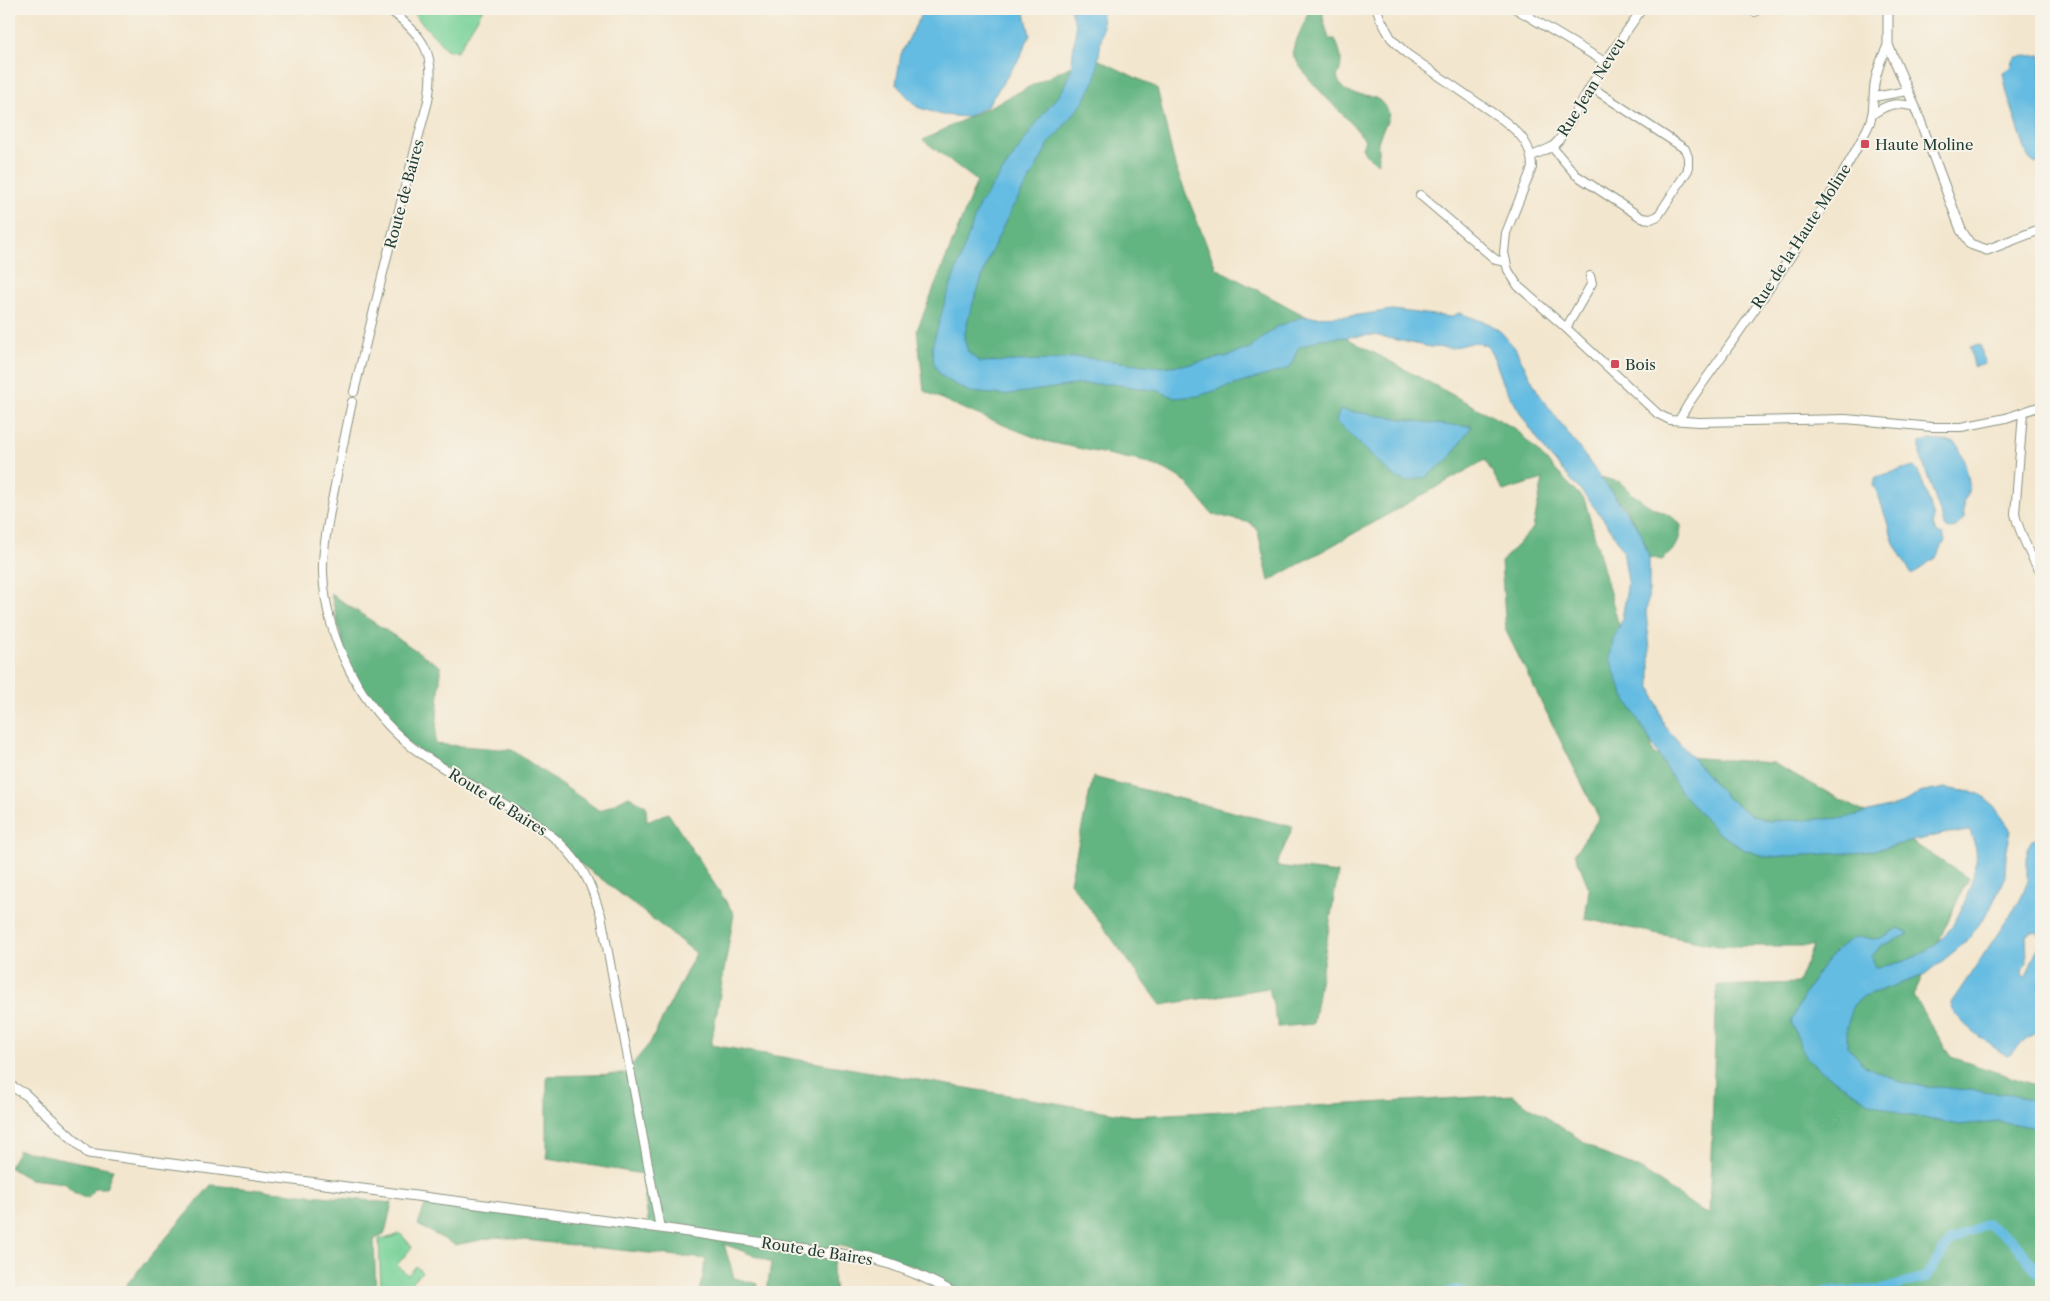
<svg xmlns="http://www.w3.org/2000/svg" width="2050" height="1301" font-family="'Libre Caslon Text',serif">
  <style>
    .green { fill: #78d299; stroke: #4c8866 }
    .forest { fill: #62b481; stroke: #40785a }
    .water { fill: #65bce2; stroke: #427c8b }
    .lines { fill: none; stroke-linecap: round; stroke-linejoin: round }
    .canal { stroke: #65bce2; stroke-width: 10 }
    .minor-casing { stroke: #899281; stroke-width: 10 }
    .tertiary-casing { stroke: #899281; stroke-width: 11 }
    .minor { stroke: #fff; stroke-width: 8 }
    .tertiary { stroke: #fff; stroke-width: 9 }
    .poi-dot { fill: #d1495b; stroke: #f7f3e8; stroke-width: 2 }
    .labels { text-anchor: middle; dominant-baseline: central; stroke-width: 4; stroke-linejoin: round; paint-order: stroke }
    .street-label { font-size: 15px; fill: #1f3d34; stroke: #f7f3e8 }
    .poi-label { font-size: 15px; fill: #1f3d34; stroke: #f7f3e8; text-anchor: start }
  </style>
  <rect width="100%" height="100%" fill="#f7f3e8"/>
  <filter id="ink" filterUnits="userSpaceOnUse"><feTurbulence type="fractalNoise" baseFrequency=".02" numOctaves="2"/><feDisplacementMap in="SourceGraphic" scale="10" xChannelSelector="R" yChannelSelector="G"/><feConvolveMatrix kernelMatrix="1 2 1 2 8 2 1 2 1" color-interpolation-filters="sRGB"/></filter>
  <filter id="wash" filterUnits="userSpaceOnUse"><feTurbulence type="fractalNoise" baseFrequency=".0096" numOctaves="4" result="noise"/><feDisplacementMap in="SourceGraphic" scale="20" xChannelSelector="R" yChannelSelector="G"/><feGaussianBlur stdDeviation="1.12" result="paint"/><feColorMatrix in="noise" values="0 0 0 0 0 0 0 0 0 0 0 0 0 0 0 0 0 1.4 0 .05"/><feComposite in="paint" operator="in"/></filter>
  <g filter="url(#wash)">
    <rect width="100%" height="100%" fill="#f3e6ce"/>
    <g class="green">
      <path d="M409 9H483L457 52 446 49Z"/>
      <path d="M400 1233 412 1247 397 1265 408 1275 416 1266 422 1272 402 1292H381L379 1239 392 1237Z"/>
    </g>
    <g class="forest">
      <path d="M1309 9H1323V18L1329 39H1335C1341 52 1344 64 1337 77 1345 102 1361 89 1379 100 1383 103 1386 109 1389 113 1388 124 1379 133 1378 144 1377 152 1381 156 1377 163L1365 154 1362 147 1365 140C1342 109 1309 87 1292 53 1296 37 1305 25 1309 9Z"/>
      <path d="M1091 56 1157 88 1175 166 1216 268 1516 429 1585 501 1654 755 1773 763 1873 817 1968 878 1913 996 1951 1057 2041 1087V1292H958L917 1267 837 1245 832 1271 835 1292H767L771 1262 724 1244 734 1278 758 1284V1292H700L706 1259 496 1237 455 1245 418 1225 426 1202 649 1229 642 1174 547 1158V1076L624 1074 650 1043 696 953 599 877 406 742 349 671 331 594 441 667 435 744 512 750 600 811 629 796 646 806 647 822 668 813 734 914 711 1045 1133 1116 1512 1095 1601 1153 1640 1169 1703 1212 1709 1214 1717 986 1798 983 1813 946H1718L1585 919 1589 889 1575 853 1599 818 1506 631 1501 562 1533 528 1543 479 1503 491 1485 460 1269 581 1258 532 1251 523 1212 514 1185 481 1165 469 1140 461 1044 441 966 410 924 391 917 330 977 181 923 140Z"/>
      <path d="M1600 477 1620 482 1632 494 1653 508 1671 516 1681 525C1680 545 1676 548 1662 560L1649 557C1642 525 1620 502 1600 477Z"/>
      <path d="M1093 777 1293 827 1276 866 1338 873 1313 1024 1278 1027 1269 988 1161 1005 1070 882Z"/>
      <path d="M19 1150 113 1169 106 1188H94L88 1198 73 1192 65 1183 29 1179 9 1167Z"/>
      <path d="M211 1185 392 1203 385 1233 374 1240 376 1292H120Z"/>
    </g>
    <g class="water">
      <path d="M924 9H1024L1030 35 1019 59 987 106 967 117 942 115 917 107 896 84 901 54Z"/>
      <path d="M1070 9H1101L1103 25 1096 78 1083 103 1048 145 1032 176 1012 208 991 252 969 315 964 338 968 352 980 362 1050 360 1080 357 1161 367 1191 364 1228 356 1250 348 1276 327 1302 317 1352 316 1392 310 1450 317 1459 313 1490 324 1501 332 1515 348 1539 394 1641 532 1649 557V590L1646 613 1650 650V684L1664 725 1727 798 1751 815 1768 821 1845 818 1904 803 1919 793 1944 788 1978 793 1994 806 2011 830 2006 854 2005 876 1990 909 1967 941 1925 975 1864 996 1853 1005 1847 1027V1046L1865 1066 1905 1084 2013 1094 2041 1103V1129L1999 1121 1959 1125 1902 1114 1869 1102 1824 1073 1805 1056 1791 1022C1802 997 1830 943 1859 937 1864 936 1869 939 1874 939 1882 939 1892 931 1899 928L1909 934 1881 946 1872 956 1875 967C1898 965 1921 957 1939 941 1958 926 1973 885 1976 861 1978 851 1973 840 1970 831L1948 833 1865 852 1767 857 1745 850 1717 832 1680 791 1623 694 1615 674 1610 658 1613 640 1622 620 1628 581 1623 550 1610 528 1588 499 1547 453 1524 419 1504 385 1495 360 1487 346 1475 342 1452 348 1430 347 1374 335 1320 339 1298 348 1290 368 1198 396 1175 398 1159 391 1113 384H1081L1004 395 970 392 956 385 940 375 934 364 932 347 944 305 979 205 1043 114 1062 91 1071 70 1076 27Z"/>
      <path d="M2041 55V164H2040L2031 161 2027 155 2007 93 2003 72 2012 67 2013 60 2016 57Z"/>
      <path d="M1980 345 1985 364 1974 367 1970 347Z"/>
      <path d="M1340 410 1445 425 1472 426 1449 459 1426 477 1405 482 1391 474 1336 421Z"/>
      <path d="M1931 440 1953 442 1957 444C1963 454 1971 481 1969 492 1968 495 1965 499 1963 502L1964 518C1959 524 1955 531 1946 528L1944 524 1920 454V442Z"/>
      <path d="M1914 466C1920 471 1931 506 1933 515 1934 519 1932 524 1934 527 1935 532 1939 534 1943 535L1945 541 1936 557 1912 575 1894 543 1879 497 1873 484 1876 477Z"/>
      <path d="M2035 839H2041V937L2037 932H2032L2026 935 2027 962 2022 971 2023 977H2026L2041 939V1027C2035 1034 2029 1037 2022 1043 2016 1048 2016 1052 2007 1056 1993 1047 1952 1020 1951 1003L2019 902 2027 883V848L2032 840Z"/>
    </g>
    <g class="lines">
      <g class="canal">
        <path d="M1450 1292 1457 1290 1462 1292"/>
        <path d="M1824 1292 1881 1290 1925 1278 1951 1240 1987 1224 2011 1239 2041 1276"/>
      </g>
    </g>
  </g>
  <g filter="url(#ink)">
    <g class="lines">
      <defs>
        <g id="minor">
          <path d="M1377 9 1380 18 1391 38 1407 54 1503 120C1520 133 1532 145 1532 168L1506 233 1504 253 1508 270 1518 286 1566 328 1658 414 1670 420 1699 422 1846 419 1932 427H1962L2006 418 2041 406"/>
          <path d="M1516 9 1605 62"/>
          <path d="M1750 9 1755 12"/>
          <path d="M1874 97 1907 91"/>
          <path d="M1873 114C1889 103 1897 102 1915 107"/>
          <path d="M1552 147 1576 175 1642 218 1651 219 1658 216 1688 170V157L1685 149 1591 87"/>
          <path d="M1532 156 1552 147 1559 140 1605 62 1642 9"/>
          <path d="M1420 195 1496 260 1506 262"/>
          <path d="M1566 328 1592 283 1590 276"/>
          <path d="M354 392 391 240 428 101C436 53 426 39 389 9"/>
          <path d="M352 402C344 440 336 478 329 517 326 535 322 555 323 573 326 639 360 706 412 747 434 764 459 777 482 791 523 815 569 838 589 883 594 894 597 905 601 915L660 1228"/>
          <path d="M2023 413 2015 514C2018 527 2032 562 2041 572"/>
          <path d="M1679 420 1689 403C1751 314 1817 226 1867 129 1876 113 1872 97 1875 81 1878 68 1882 56 1888 45"/>
        </g>
        <g id="tertiary">
          <path d="M1888 9V45L1915 107 1961 230 1970 244 1987 250 2041 229"/>
          <path d="M9 1085 25 1094 88 1153 660 1228 870 1258C899 1266 926 1277 952 1292"/>
        </g>
      </defs>
      <use href="#minor" class="minor-casing"/>
      <use href="#tertiary" class="tertiary-casing"/>
      <use href="#minor" class="minor"/>
      <use href="#tertiary" class="tertiary"/>
    </g>
  </g>
  <g class="poi-dot">
    <rect x="1860" y="139" width="10" height="10" rx="2.5"/>
    <rect x="1610" y="359" width="10" height="10" rx="2.5"/>
  </g>
  <g class="labels">
    <g class="street-label">
      <text transform="translate(1591 87) rotate(-58)">Rue Jean Neveu</text>
      <text transform="translate(404 194) rotate(-75)">Route de Baires</text>
      <text transform="translate(1801 236) rotate(-57)">Rue de la Haute Moline</text>
      <text transform="translate(498 802) rotate(32)">Route de Baires</text>
      <text transform="translate(817 1251) rotate(9)">Route de Baires</text>
    </g>
    <g class="poi-label">
      <text x="1875" y="144">Haute Moline</text>
      <text x="1625" y="364">Bois</text>
    </g>
  </g>
  <rect width="2050" height="1301" fill="none" stroke="#f7f3e8" stroke-width="30"/>
</svg>
